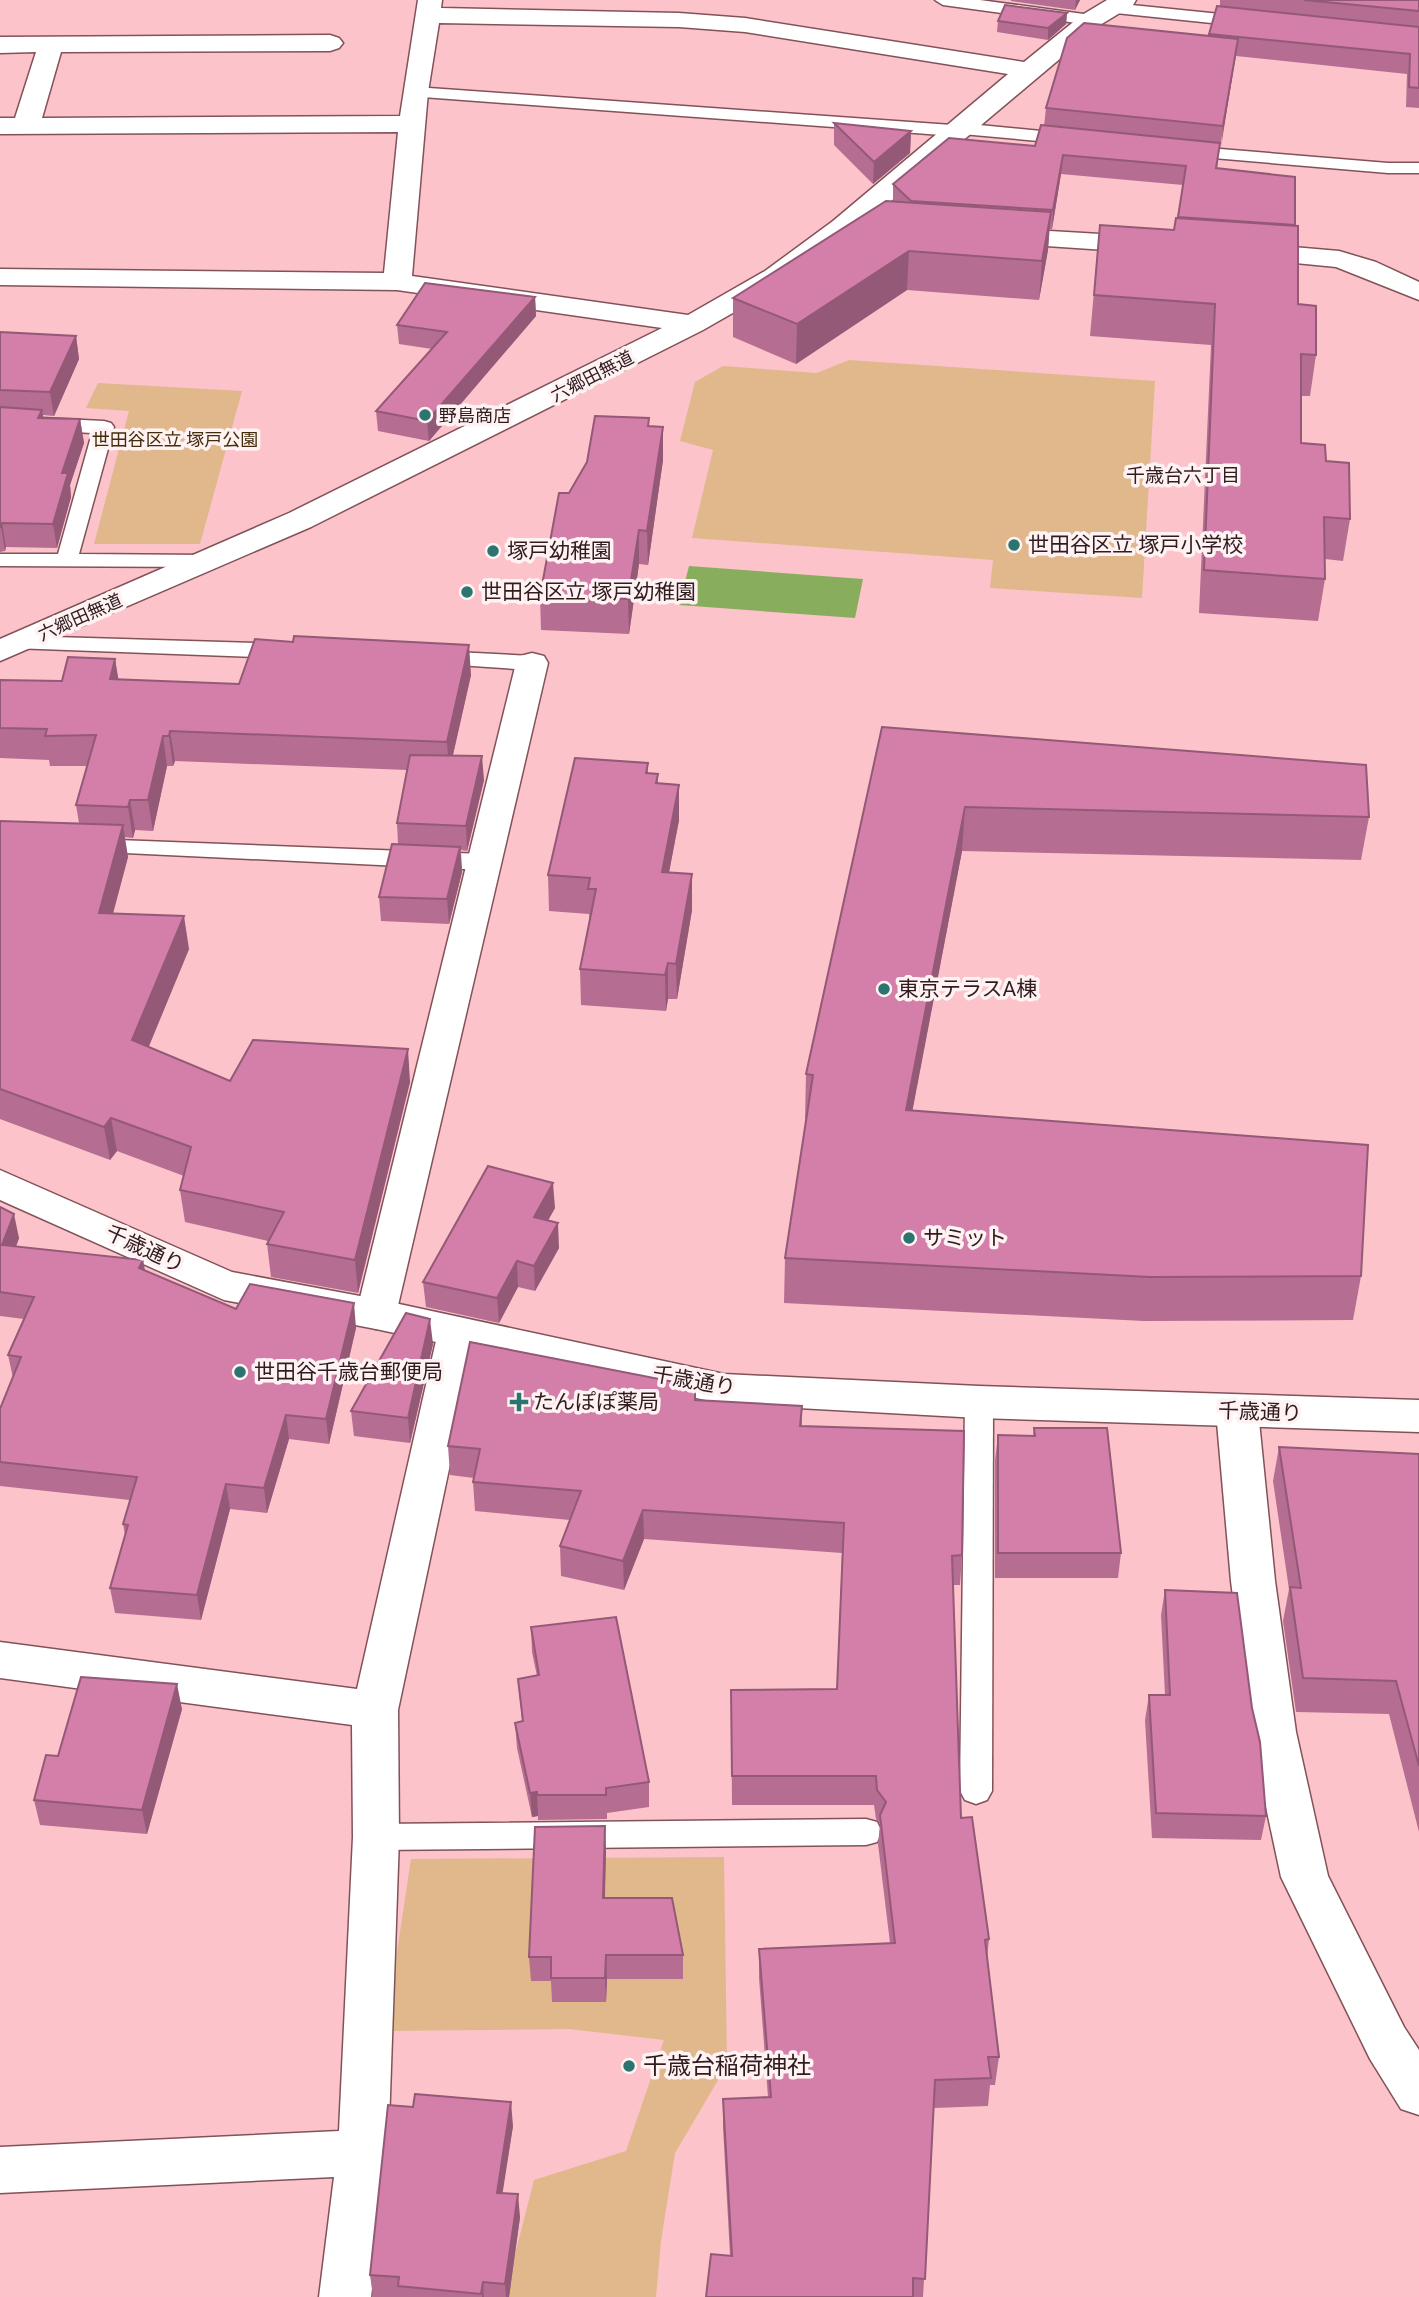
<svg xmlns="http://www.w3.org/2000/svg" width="1419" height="2297" font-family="Roboto,'Noto Sans JP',sans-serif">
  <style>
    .green { fill: #e0b88b }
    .water { fill: #88ae5d }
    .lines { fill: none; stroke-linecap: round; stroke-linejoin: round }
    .service-casing { stroke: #825259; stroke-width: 3 }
    .minor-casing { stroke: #825259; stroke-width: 3 }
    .tertiary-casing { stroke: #825259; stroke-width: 3 }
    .service { fill: #fff; fill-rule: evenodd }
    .minor { fill: #fff; fill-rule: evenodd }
    .tertiary { fill: #fff; fill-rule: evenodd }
    .wall { fill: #b56d91 }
    .shaded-wall { fill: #945976 }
    .building { fill: #d37fa9; stroke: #945976; stroke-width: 2 }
    .poi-dot { fill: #2b746f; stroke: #fef2f3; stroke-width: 2.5 }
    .labels { text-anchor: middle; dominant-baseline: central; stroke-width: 7; stroke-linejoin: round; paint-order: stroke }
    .far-street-label { font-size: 18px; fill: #301b1f; stroke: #fef2f3 }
    .far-poi-label { font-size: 18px; fill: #301b1f; stroke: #fef2f3; text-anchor: start }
    .far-park-label { font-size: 18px; fill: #442b0a; stroke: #fef2f3 }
    .far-neighbourhood-label { font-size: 19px; fill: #301b1f; stroke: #fef2f3 }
    .poi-label { font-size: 21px; fill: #301b1f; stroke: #fef2f3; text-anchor: start }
    .street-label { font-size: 21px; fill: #301b1f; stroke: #fef2f3 }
    .near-poi-label { font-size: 24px; fill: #301b1f; stroke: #fef2f3; text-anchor: start }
  </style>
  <rect width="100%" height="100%" fill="#fcc3cb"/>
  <g class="green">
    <path d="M849 360 1155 381 1142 598 990 588 993 560 692 538 713 450 680 441 695 382 723 366 817 373Z"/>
    <path d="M98 383 242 391 200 544H94L129 411 86 408Z"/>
    <path d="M724 1857 727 2065 675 2153 661 2241 656 2297H504L534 2180 626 2151 664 2040 569 2029 385 2031 411 1859Z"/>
  </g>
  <path class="water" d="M689 566 863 579 855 618 679 605Z"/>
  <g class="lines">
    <defs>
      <g id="service">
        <path d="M935 0H980L1091 15 1099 20 1091 25 943 5Z"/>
        <path d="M1112 3 1250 17 1258 22 1250 27 1106 12 1104 8 1106 4Z"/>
        <path d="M415 87 952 125 959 123 1072 134 1081 139 1072 144 962 134 955 136 409 96 406 92 409 88Z"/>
        <path d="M1184 146 1388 163H1419V173H1388L1178 155 1175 151 1178 147Z"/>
        <path d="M0 416 104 421 111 423 114 427 79 554 207 555 215 556 218 561 215 566 207 567 0 566V554H58L92 433 0 428Z"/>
        <path d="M21 636 285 644 293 646 296 651 293 656 285 658 13 648 10 643 13 638Z"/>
        <path d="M436 651 532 656 540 658 543 663 540 668 532 670 428 663 425 658 428 653Z"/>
        <path d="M91 839 484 854 492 857 496 862 492 867 484 870 83 851 79 846 83 841Z"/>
        <path d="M979 1391 989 1394 993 1402 992 1791 987 1800 976 1804 965 1800 960 1791 965 1402 969 1394Z"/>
        <path d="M866 1819 877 1822 882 1832 877 1842 866 1845 376 1850 365 1847 360 1837 365 1827 376 1824Z"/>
      </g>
      <g id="minor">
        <path d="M418 0H442L441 8 679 13 745 18 1024 62 1082 15 1107 0H1136L1133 5 1100 25 853 233 785 283 703 330 311 527 0 661V639L289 513 662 328 397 290 0 285V269L384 273 398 132 0 134V118H15L36 52 0 53V37L330 35 339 38 343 43 339 48 330 51 61 52 42 118 400 116ZM439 23 679 27 745 32 1008 74 833 221 765 271 688 315 412 276 428 92Z"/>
        <path d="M532 653 544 656 548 663 396 1314 390 1324 376 1329 362 1324 356 1314 516 663 520 656Z"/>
        <path d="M458 1317 472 1321 478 1332 398 1710 399 1837 388 2153 371 2297H319L334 2177 0 2193V2147L339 2131 353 1837 352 1725 0 1678V1642L357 1689 438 1332 444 1321Z"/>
        <path d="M1237 1395 1252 1400 1258 1411 1275 1581 1296 1732 1328 1876 1404 2027 1419 2050V2115L1401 2109 1370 2059 1281 1877 1250 1732 1231 1581 1216 1411 1222 1400Z"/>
      </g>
      <g id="tertiary">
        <path d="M998 228 1151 237 1161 239 1165 245 1161 251 1151 253 988 242 984 236 988 230Z"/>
        <path d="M1246 243 1339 251 1376 262 1419 282V300L1336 267 1236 257 1232 251 1236 245Z"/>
        <path d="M0 1170 232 1272 376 1299 724 1374 979 1386 1419 1400V1432L979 1418 724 1404 376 1329 224 1300 0 1200Z"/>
      </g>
    </defs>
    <use href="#service" class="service-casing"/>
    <use href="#minor" class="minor-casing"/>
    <use href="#tertiary" class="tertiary-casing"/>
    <use href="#service" class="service"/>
    <use href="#minor" class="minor"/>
    <use href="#tertiary" class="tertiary"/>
  </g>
  <g class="wall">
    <path d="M1011 0H1080L1075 10 1011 1Z"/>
    <path d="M1220 0H1419V108L1406 107 1407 74 1236 56 1220 147 1217 169 1295 177 1294 226 1298 304 1316 355 1310 396H1301V443L1326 461 1350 519 1343 561 1325 559V579L1318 621 1199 613 1211 345 1090 336 1100 225 1174 230 1177 218 1183 185 1061 174 1052 229H1049L1048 250 1039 300 907 290 796 364 733 337V298L893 201V184L1035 146 1044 126 1046 108 1209 36 1220 6Z"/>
    <path d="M1067 13 1066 24 1048 40 997 32 998 21Z"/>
    <path d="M834 123 911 131 910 153 873 184 834 145Z"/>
    <path d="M535 297 536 316 429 441 378 431 376 411 432 349 399 344 397 325Z"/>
    <path d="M0 332 76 336 79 359 54 416 43 415V418L80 419 84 443 70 485 71 497 57 548 6 547 5 551 0 552Z"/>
    <path d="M649 418V426L663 427V460L648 565 639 564 629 634 541 630 540 596 569 493Z"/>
    <path d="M115 659 118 679 239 684 471 675 453 755 484 780 467 851 461 850 462 872 449 924 381 921 379 897 398 844 397 823 407 770 175 761 173 766H167L153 831 135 830 133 838 124 837 128 857 113 914 189 949 148 1047 230 1081 410 1082 358 1293 271 1277 267 1244 268 1241 185 1222 180 1190 184 1176 117 1151 110 1160 0 1119V821L79 823 76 805 87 766H50L49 760 0 758V680L62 681Z"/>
    <path d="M882 727 1369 817 1361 860 962 851 912 1111 1361 1276 1353 1320 1144 1321 784 1303 785 1258 807 1119H805L806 1074Z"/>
    <path d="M648 763V773L658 774V784L679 785V820L669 873 692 910 677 999H668L666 1011 581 1005 580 969 590 922 589 914 549 911 548 875Z"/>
    <path d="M0 1207 19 1238 16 1247 143 1260 145 1271 236 1309 356 1328 329 1444 289 1439 267 1513 230 1509 201 1620 115 1613 110 1588 125 1535 123 1524 130 1500 0 1486V1409L13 1378 8 1355 24 1319 0 1316Z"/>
    <path d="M555 1208 548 1220 559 1248 535 1291 518 1287 499 1323 426 1307 423 1282Z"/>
    <path d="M433 1344 410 1443 354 1436 351 1411Z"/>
    <path d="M685 1384 686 1390 695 1400 802 1406V1426L962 1555 960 1585H953L961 1818 989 1939 987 1959 999 2057 995 2085H990L988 2106 934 2108 923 2297H706L730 2255 723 2127V2099L768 2097 759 1978V1949L890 1943 878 1844 880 1824 876 1819 874 1805H732L731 1690 837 1689 842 1553 644 1539 624 1590 561 1576 560 1546 570 1520 475 1511 473 1482 474 1478 450 1475 448 1446Z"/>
    <path d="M1034 1428 1121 1553 1118 1578H995V1460L998 1435 1033 1436Z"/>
    <path d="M1279 1447 1419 1454V1832L1389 1714 1296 1712 1283 1621 1289 1589 1273 1481Z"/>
    <path d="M1165 1590 1266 1816 1261 1840 1152 1838 1145 1720 1149 1695H1165L1161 1615Z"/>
    <path d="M531 1627 649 1782V1807L607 1813V1819L538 1820V1816L532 1817 517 1748 515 1723 522 1721 518 1679 537 1676 532 1652Z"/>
    <path d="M182 1709 147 1834 40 1825 34 1800 58 1756Z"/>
    <path d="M606 1850 605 1898 683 1955V1979H607L606 2002H552L551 1981H531L529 1957Z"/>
    <path d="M513 2126 502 2193 520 2217 509 2297H373L370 2275Z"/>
  </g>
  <g class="shaded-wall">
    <path d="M1076 0H1080L1075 10Z"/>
    <path d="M1067 13 1066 24 1048 40V28Z"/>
    <path d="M1238 39 1235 59 1221 147 1223 126Z"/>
    <path d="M911 131 910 153 873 184 874 162Z"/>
    <path d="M1063 155 1061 174 1052 229 1053 210Z"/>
    <path d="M1051 212 1048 250 1039 300 1042 261Z"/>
    <path d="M909 251 907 290 796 364 797 324Z"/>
    <path d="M535 297 536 316 429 441 427 421Z"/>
    <path d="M76 336 79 359 54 416 50 392Z"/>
    <path d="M42 410 46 433 38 418Z"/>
    <path d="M80 419 84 443 70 485 71 497 57 548 53 524 62 473Z"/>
    <path d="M663 427V460L648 565 647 531Z"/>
    <path d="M2 523 6 547 5 551 1 527Z"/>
    <path d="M639 530V564L629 634 628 599Z"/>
    <path d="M469 645 471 675 449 772 447 742Z"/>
    <path d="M115 659 120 689 110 679Z"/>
    <path d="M170 731 175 761 173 766 169 736Z"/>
    <path d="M163 736 167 766 153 831 148 800Z"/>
    <path d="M482 756 484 780 467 851 466 826Z"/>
    <path d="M679 785V820L662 908V872Z"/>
    <path d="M130 800 135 830 133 838 128 807Z"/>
    <path d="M965 807 962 851 904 1155 906 1110Z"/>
    <path d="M123 825 128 857 104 946 99 913Z"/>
    <path d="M460 847 462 872 449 924 447 899Z"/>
    <path d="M692 874V910L677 999 676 964Z"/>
    <path d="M184 916 189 949 138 1073 132 1040Z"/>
    <path d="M668 963V999L666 1011 665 975Z"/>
    <path d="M408 1049 410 1082 358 1293 355 1260Z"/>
    <path d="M111 1118 117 1151 110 1160 104 1127Z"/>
    <path d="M553 1183 555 1208 536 1242 534 1217Z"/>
    <path d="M14 1214 19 1238 7 1270 2 1245Z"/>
    <path d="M558 1223 559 1248 535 1291 534 1266Z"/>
    <path d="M143 1260 147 1284 139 1268Z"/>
    <path d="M517 1261 518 1287 499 1323 497 1298Z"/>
    <path d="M354 1303 356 1328 329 1444 326 1419Z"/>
    <path d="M430 1319 433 1344 410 1443 408 1418Z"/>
    <path d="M286 1415 289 1439 267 1513 264 1488Z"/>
    <path d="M226 1484 230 1509 201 1620 197 1595Z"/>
    <path d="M643 1510 644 1539 624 1590 623 1561Z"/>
    <path d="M177 1684 182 1709 147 1834 142 1810Z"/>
    <path d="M537 1792 538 1816 532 1817 530 1793Z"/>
    <path d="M605 1826 606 1850 604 1922 603 1898Z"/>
    <path d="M606 1955 607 1979 606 2002 605 1978Z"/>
    <path d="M511 2102 513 2126 499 2216 497 2193Z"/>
    <path d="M518 2194 520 2217 509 2297H506L505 2284Z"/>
    <path d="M483 2282 484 2297H482Z"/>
  </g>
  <g class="building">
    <path d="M1304 0H1419V11Z"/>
    <path d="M1005 5 1067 13 1048 28 998 21Z"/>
    <path d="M1217 6 1419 27V88L1409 87 1410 54 1209 34Z"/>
    <path d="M1084 23 1238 39 1223 126 1046 108 1067 38Z"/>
    <path d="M834 123 911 131 874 162Z"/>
    <path d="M1041 125 1220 143 1216 168 1295 177V225L1178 217 1186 166 1063 155 1053 210 911 201 893 184 949 138 1035 146Z"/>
    <path d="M886 201 1051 212 1042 261 909 251 797 324 733 298Z"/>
    <path d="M1176 218 1298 226V304L1316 306V355L1301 354V443L1325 445 1326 461 1349 463 1350 519 1324 517 1325 579 1204 570 1215 304 1094 295 1100 225 1174 230Z"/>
    <path d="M425 283 535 297 427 421 376 411 447 332 397 325Z"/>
    <path d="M0 332 76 336 50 392 0 390Z"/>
    <path d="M0 407 42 410 38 418 80 419 62 473H68L53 524 2 523 0 528Z"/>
    <path d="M595 416 649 418 648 426 663 427 647 531 639 530 628 599 540 596 559 493H569L587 462Z"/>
    <path d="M294 636 469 645 447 742 170 731 169 736H163L148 800H130L128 807 76 805 96 735 45 736 47 729 0 728V680L62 681 68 657 115 659 110 679 239 684 255 639 293 642Z"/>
    <path d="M882 727 1366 765 1369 817 965 807 906 1110 1368 1145 1361 1276 1150 1277 785 1258 813 1075 806 1074Z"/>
    <path d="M410 755 482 756 466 826 397 823Z"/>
    <path d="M575 758 648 763 646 773 658 774 656 783 679 785 662 872 692 874 676 964 668 963 665 975 580 969 596 889H588L590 878 548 875Z"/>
    <path d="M0 821 123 825 99 913 184 916 132 1040 230 1081 253 1040 408 1049 355 1260 267 1244 284 1212 180 1190 191 1147 111 1118 104 1127 0 1089Z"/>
    <path d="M392 844 460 847 447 899 379 897Z"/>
    <path d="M488 1166 553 1183 534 1217 558 1223 534 1266 517 1261 497 1298 423 1282Z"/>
    <path d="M0 1207 14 1214 2 1245 143 1260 139 1268 236 1309 250 1284 354 1303 326 1419 286 1415 264 1488 226 1484 197 1595 110 1588 128 1525 123 1524 137 1477 0 1462V1409L21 1357 8 1355 34 1297 0 1292Z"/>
    <path d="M406 1313 430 1319 408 1418 351 1411Z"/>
    <path d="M470 1342 685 1384 684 1390 695 1392V1400L802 1406 800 1426 964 1431 962 1555 952 1556 961 1818 972 1817 989 1939 985 1940 999 2057H988L991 2078 935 2080 925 2279 913 2278V2297H706L711 2254 732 2256 723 2099 771 2097 759 1949 895 1943 880 1815 886 1802 877 1790 876 1776H732L731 1690 837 1689 844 1523 643 1510 623 1561 560 1546 581 1491 473 1482 480 1449 448 1446Z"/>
    <path d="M1034 1428H1107L1121 1553H998V1435L1035 1436Z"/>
    <path d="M1279 1447 1419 1454V1766L1396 1681 1303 1678 1290 1587 1301 1588Z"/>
    <path d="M1165 1590 1237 1593 1252 1708 1260 1742 1266 1816 1156 1813 1149 1695H1170Z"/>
    <path d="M616 1617 649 1782 606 1788V1795H537V1792L530 1793 515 1723 523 1721 518 1679 539 1675 531 1627Z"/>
    <path d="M81 1677 177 1684 142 1810 34 1800 46 1755 58 1756Z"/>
    <path d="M605 1826 603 1898H672L683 1955H606L605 1978H551V1957H529L535 1827Z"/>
    <path d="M415 2094 511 2102 497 2193 518 2194 505 2284 483 2282 481 2294 398 2286 399 2277 370 2275 388 2105 413 2107Z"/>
  </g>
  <g class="poi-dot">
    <circle cx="425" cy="415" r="7"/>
    <circle cx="1014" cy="545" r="7"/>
    <circle cx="493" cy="551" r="7"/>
    <circle cx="467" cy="592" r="7"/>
    <circle cx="884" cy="989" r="7"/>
    <circle cx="909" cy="1238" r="7"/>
    <circle cx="240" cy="1372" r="7"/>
    <path d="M515.5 1391.5h7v7h7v7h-7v7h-7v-7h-7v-7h7z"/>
    <circle cx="629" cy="2066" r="7"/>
  </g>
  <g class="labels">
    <g class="far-street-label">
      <text transform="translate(592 376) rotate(-27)">六郷田無道</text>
      <text transform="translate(80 617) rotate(-24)">六郷田無道</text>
    </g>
    <g class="far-poi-label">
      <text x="439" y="415">野島商店</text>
    </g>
    <g class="far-park-label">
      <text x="175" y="439">世田谷区立 塚戸公園</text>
    </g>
    <g class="far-neighbourhood-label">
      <text x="1183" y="475">千歳台六丁目</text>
    </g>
    <g class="poi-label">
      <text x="1028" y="545">世田谷区立 塚戸小学校</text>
      <text x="507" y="551">塚戸幼稚園</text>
      <text x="481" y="592">世田谷区立 塚戸幼稚園</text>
      <text x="898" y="989">東京テラスA棟</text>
      <text x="923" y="1238">サミット</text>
      <text x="254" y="1372">世田谷千歳台郵便局</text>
      <text x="533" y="1402">たんぽぽ薬局</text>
    </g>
    <g class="street-label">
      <text transform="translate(145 1249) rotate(25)">千歳通り</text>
      <text transform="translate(694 1381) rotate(10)">千歳通り</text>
      <text transform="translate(1260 1412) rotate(2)">千歳通り</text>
    </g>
    <g class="near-poi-label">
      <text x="643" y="2066">千歳台稲荷神社</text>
    </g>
  </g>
</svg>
